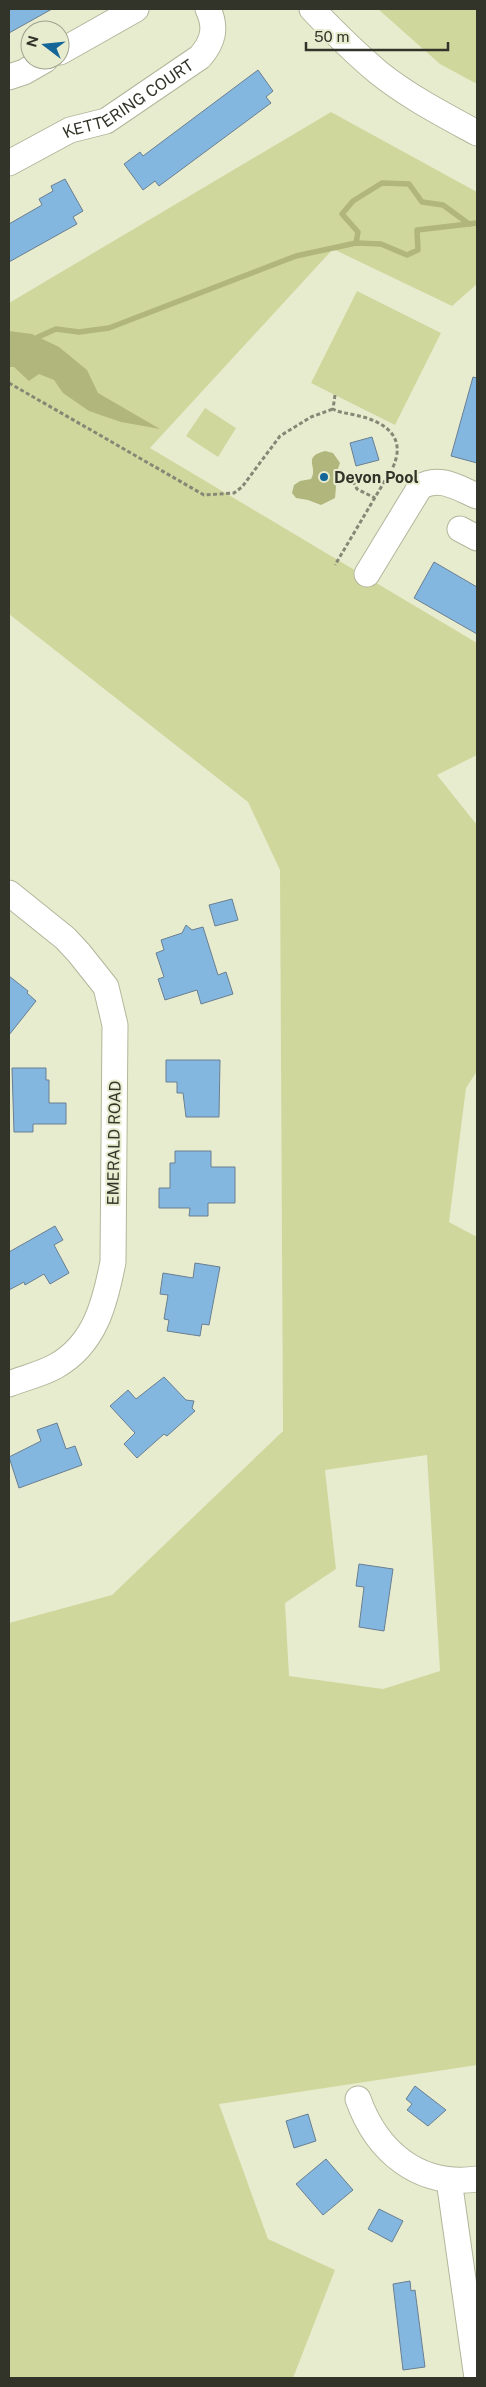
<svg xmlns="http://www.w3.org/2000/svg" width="486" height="2387" font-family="'Public Sans',sans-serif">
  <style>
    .green { fill: #d0d79d; fill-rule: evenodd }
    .water { fill: #b0b67c }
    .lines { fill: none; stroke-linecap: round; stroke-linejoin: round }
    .stream { stroke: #b0b67c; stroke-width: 5.5 }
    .building { fill: #84b7df; stroke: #697f91 }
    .minor-casing { stroke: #b3b69b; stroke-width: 27 }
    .path { stroke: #868875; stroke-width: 3; stroke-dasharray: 4 2.5; stroke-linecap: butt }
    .minor { stroke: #fff; stroke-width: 25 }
    .poi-dot { fill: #156698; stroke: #e8eccf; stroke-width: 2 }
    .labels { text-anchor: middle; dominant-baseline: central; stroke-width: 4; stroke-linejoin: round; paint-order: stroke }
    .street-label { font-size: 16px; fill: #333429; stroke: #e8eccf }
    .poi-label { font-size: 16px; font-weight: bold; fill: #333429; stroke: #e8eccf; text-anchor: start }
  </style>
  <rect width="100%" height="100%" fill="#e8eccf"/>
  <g class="green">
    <path d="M378 9H477V84L440 64Z"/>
    <path d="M331 112 477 192V284L452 306 333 249 150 448 477 643V755L437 775 477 825V1071L466 1088 449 1222 477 1237V2065L219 2104 268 2239 335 2270 293 2378H9V1623L112 1595 283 1431 280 870 248 802 9 614V303ZM427 1455 440 1671 383 1689 289 1676 285 1603 336 1569 325 1470Z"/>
    <path d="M357 291 441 333 395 425 311 383Z"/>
    <path d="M205 408 236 428 218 457 186 436Z"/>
  </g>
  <g class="water">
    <path d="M9 331 32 334 59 347 87 370 98 393 160 429 121 422 89 411 63 393 54 380 39 374 29 381 14 367H9Z"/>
    <path d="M325 451 333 453 340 463 334 480 336 487 335 498 321 505 308 500 296 498 292 493 294 485 300 481 311 479C319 467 301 457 325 451Z"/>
  </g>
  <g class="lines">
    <g class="stream">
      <path d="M356 243 358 232 342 214 353 201 382 183 409 184 422 202 443 205 469 224"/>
      <path d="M38 337 56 329 79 332 109 328 296 256 356 243 381 244 407 255 418 250 417 230 477 223"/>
    </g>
  </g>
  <g class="building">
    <path d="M9 9H52L9 33Z"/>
    <path d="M258 70 273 91 266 97 271 103 159 186 155 181 143 190 124 164 140 152 143 156Z"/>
    <path d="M65 179 83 211 73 217 77 224 9 262V224L42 205 39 199 53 191 51 186Z"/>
    <path d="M473 377 477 378V463L451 456Z"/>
    <path d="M372 437 379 460 356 466 350 443Z"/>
    <path d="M434 562 477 587V634L414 598Z"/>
    <path d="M232 899 238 920 215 926 209 905Z"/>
    <path d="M186 925 192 930 203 927 218 975 226 972 233 994 201 1004 197 990 165 1000 158 979 164 977 156 953 164 950 161 940 182 933Z"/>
    <path d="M9 976 28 991 27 993 36 1001 9 1035Z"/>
    <path d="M166 1060H220L219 1117H186L183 1093H177V1082H166Z"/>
    <path d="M12 1068H46V1080H49V1103H66V1124H33V1132H14Z"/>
    <path d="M175 1151H211V1167H235V1203H208V1216H189L190 1208H159V1188H170V1163H175Z"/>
    <path d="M55 1226 63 1240 54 1245 69 1273 50 1284 44 1274 25 1285 24 1282 9 1290V1252Z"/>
    <path d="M195 1263 220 1267 209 1325 202 1324 200 1336 167 1331 169 1320 164 1319 168 1295 160 1294 163 1273 193 1278Z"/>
    <path d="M164 1377 186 1400 194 1401 192 1408 195 1411 167 1436 164 1434 137 1458 124 1444 135 1433 110 1406 128 1390 136 1399Z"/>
    <path d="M57 1423 66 1449 75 1446 82 1465 19 1488 9 1457 41 1441 37 1430Z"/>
    <path d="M359 1564 393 1569 384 1631 359 1627 364 1587 356 1586Z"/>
    <path d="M415 2086 446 2110 428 2126 407 2110 412 2104 406 2099Z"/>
    <path d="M308 2114 316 2141 294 2148 286 2121Z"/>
    <path d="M326 2159 353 2190 323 2215 296 2184Z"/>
    <path d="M379 2209 403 2221 392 2242 368 2229Z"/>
    <path d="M410 2281 411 2291 415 2290 425 2367 403 2370 393 2284Z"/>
  </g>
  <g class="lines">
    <defs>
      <g id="minor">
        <path d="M312 9C333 31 355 53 379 73 409 97 444 115 477 133"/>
        <path d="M60 52 136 9"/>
        <path d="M9 77 24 72 45 60"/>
        <path id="s1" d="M9 163 70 130 106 121 200 57C213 42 217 28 208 9"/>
        <path d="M460 529 477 538"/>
        <path d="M367 574 420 487C439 475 458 488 477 496"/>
        <path d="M9 893 65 938 79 953 106 987 115 1025 113 1262C105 1303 95 1344 56 1366 42 1374 24 1378 9 1384"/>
        <path d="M358 2099C377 2152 419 2187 477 2179"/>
        <path d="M449 2180 477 2378"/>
      </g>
    </defs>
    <use href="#minor" class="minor-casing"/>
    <g class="path">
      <path d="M9 383 204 495 234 493 242 487 280 436 311 417 333 409"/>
      <path d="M335 395 333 409C340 413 347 413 355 415 384 421 407 436 393 467L335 565"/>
      <path d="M353 481 357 489 375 498"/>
    </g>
    <use href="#minor" class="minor"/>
  </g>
  <circle class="poi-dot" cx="324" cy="477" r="5"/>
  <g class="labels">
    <g class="street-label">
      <text stroke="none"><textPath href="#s1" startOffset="136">KETTERING COURT</textPath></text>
      <text transform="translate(114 1143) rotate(-89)">EMERALD ROAD</text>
    </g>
    <g class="poi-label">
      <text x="334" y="477">Devon Pool</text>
    </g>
  </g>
  <rect width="486" height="2387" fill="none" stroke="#333429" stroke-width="20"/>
  <g transform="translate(45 45) rotate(286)"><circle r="24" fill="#e8eccf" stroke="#a0a28d"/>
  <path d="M0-4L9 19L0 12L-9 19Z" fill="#156698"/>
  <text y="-8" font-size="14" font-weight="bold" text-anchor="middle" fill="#333429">N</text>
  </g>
  <path d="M306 42v8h142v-8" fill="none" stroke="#333429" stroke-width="2.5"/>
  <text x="314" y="42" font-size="15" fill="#333429" stroke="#e8eccf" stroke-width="4" paint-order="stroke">50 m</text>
</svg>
